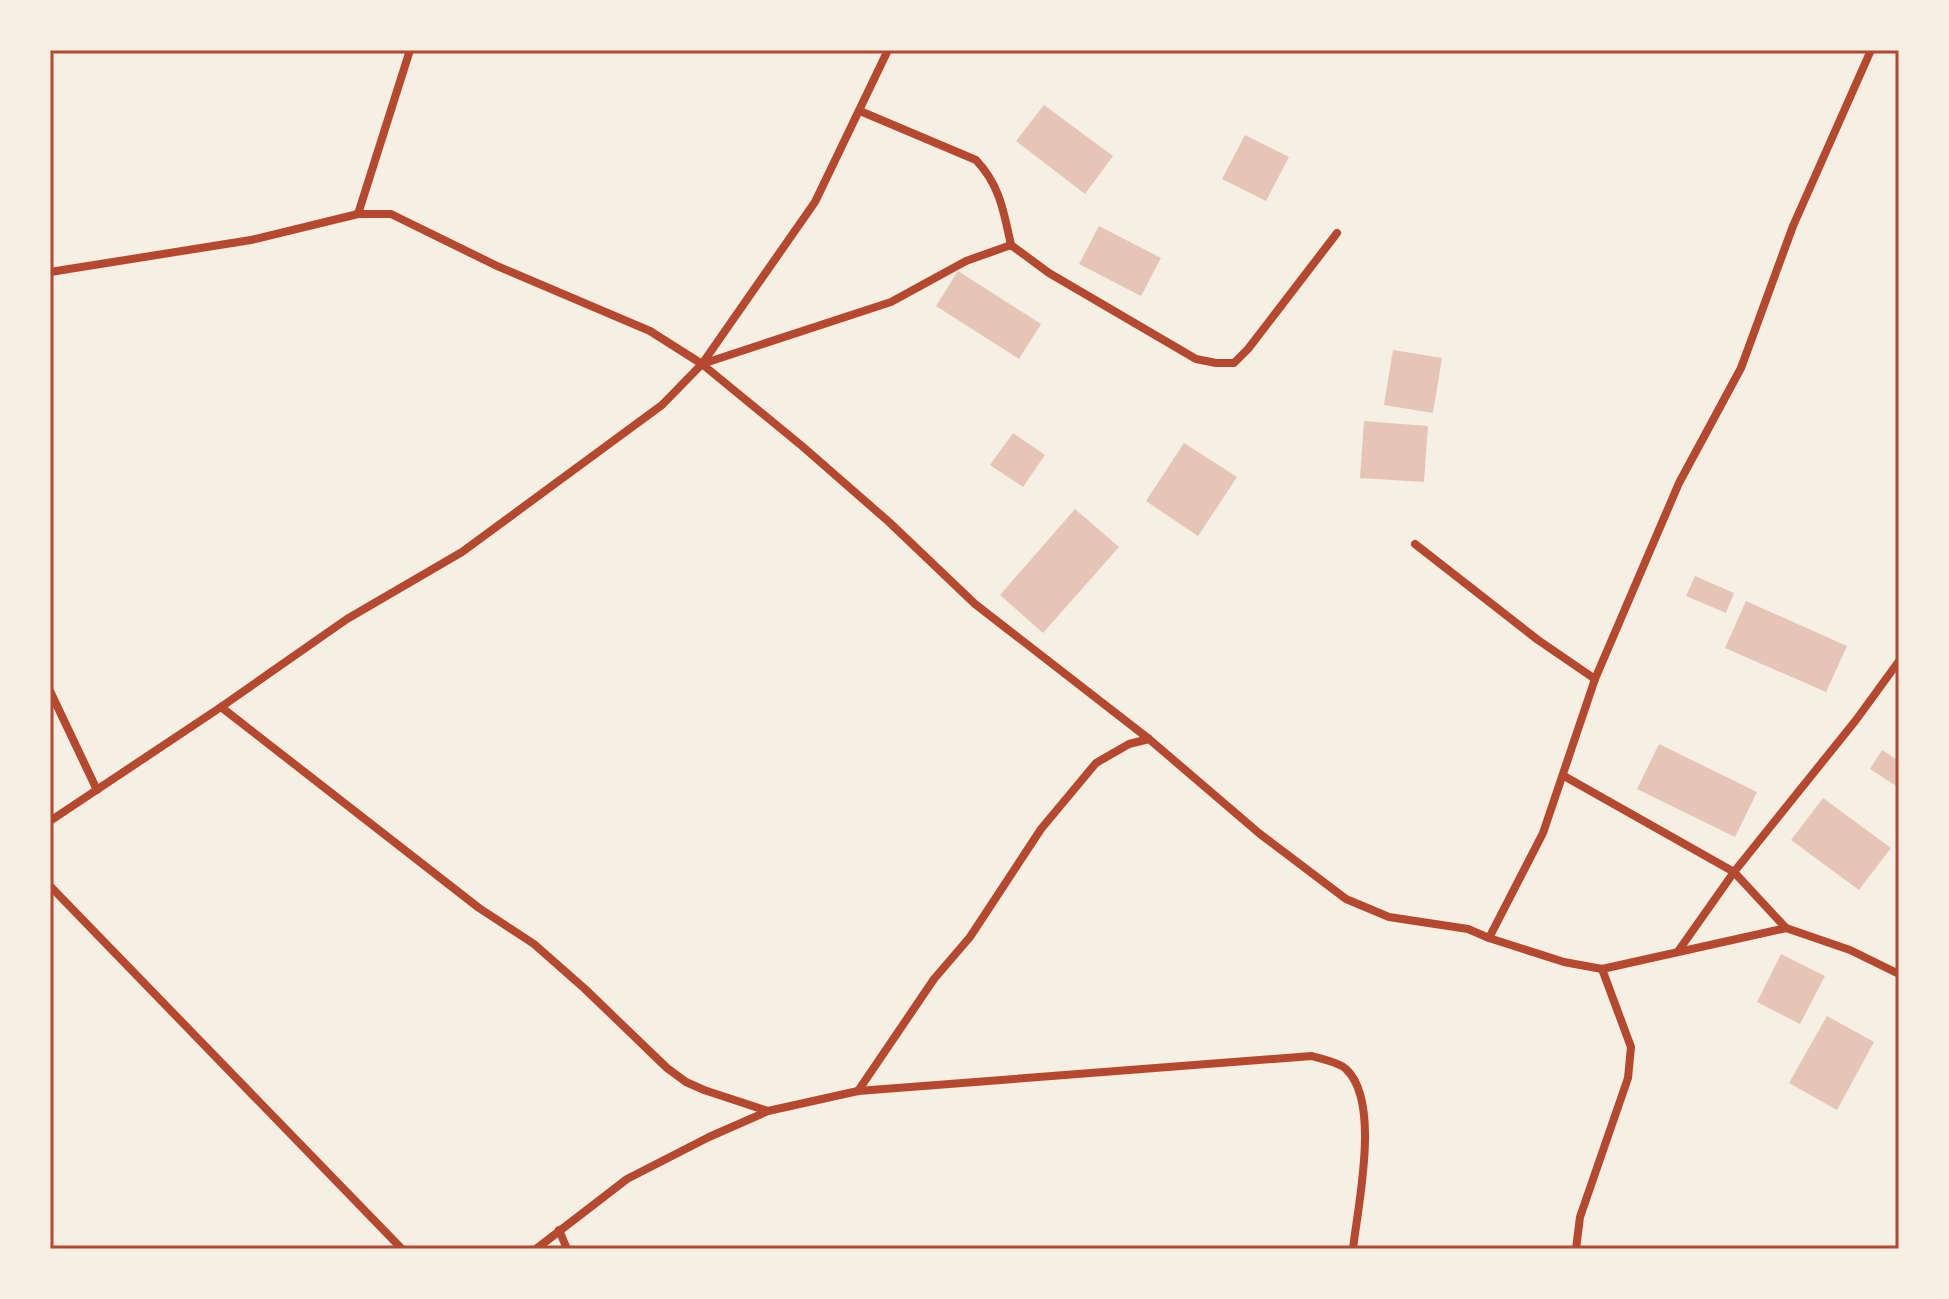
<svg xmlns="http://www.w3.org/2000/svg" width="1949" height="1299" font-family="'Alegreya Sans',sans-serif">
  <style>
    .building { fill: #e6c5b7 }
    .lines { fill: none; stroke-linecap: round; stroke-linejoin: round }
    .minor { stroke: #b5482f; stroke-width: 8 }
    .neatline { fill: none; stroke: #b5482f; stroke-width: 3 }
  </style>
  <rect width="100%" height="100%" fill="#f6efe4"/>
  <g class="building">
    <path d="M1044 105 1113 156 1085 194 1016 141Z"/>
    <path d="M1245 135 1289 157 1266 201 1222 179Z"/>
    <path d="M1099 226 1161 258 1141 296 1079 264Z"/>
    <path d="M958 271 1041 324 1019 359 936 306Z"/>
    <path d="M1393 350 1442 358 1433 413 1384 405Z"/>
    <path d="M1364 421 1428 426 1424 482 1360 478Z"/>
    <path d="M1013 433 1045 455 1023 487 990 465Z"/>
    <path d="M1184 443 1237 477 1198 536 1146 501Z"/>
    <path d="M1075 509 1119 547 1043 633 1000 595Z"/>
    <path d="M1695 576 1734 593 1726 613 1686 596Z"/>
    <path d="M1746 601 1847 646 1826 692 1725 648Z"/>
    <path d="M1659 744 1757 792 1735 837 1637 789Z"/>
    <path d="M1882 750 1899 761V788L1870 769Z"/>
    <path d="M1823 798 1891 848 1859 890 1791 840Z"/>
    <path d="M1781 954 1825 976 1800 1024 1757 1002Z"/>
    <path d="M1827 1016 1874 1042 1837 1110 1789 1083Z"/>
  </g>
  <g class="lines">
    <g class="minor">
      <path d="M860 111 976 160C1000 185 1004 213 1011 245"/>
      <path d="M358 214 410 50"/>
      <path d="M50 272 251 240 358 214H391L497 266 650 331 702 364 802 446 889 522 975 604 1149 739 1260 834 1346 899 1389 917 1468 929 1489 938 1564 962 1602 969 1786 928 1850 950 1899 974"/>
      <path d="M702 364 891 302 966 261 1011 245 1049 273 1196 359 1216 363H1234L1248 349 1337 233"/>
      <path d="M1415 544 1538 640 1595 679"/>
      <path d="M50 691 97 790"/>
      <path d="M221 707 479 908 534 944 585 989 667 1068 686 1082 704 1090 768 1111"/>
      <path d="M1564 776 1734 872 1679 950"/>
      <path d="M50 821 221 707 347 619 462 552 662 405 702 364 815 202 888 50"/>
      <path d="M50 886 402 1249"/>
      <path d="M1786 928 1734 872 1856 720 1899 661"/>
      <path d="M1489 938 1543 833 1595 679 1679 483 1741 368 1793 226 1871 50"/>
      <path d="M858 1091 934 979 970 937 1041 829 1096 763 1129 744 1149 739"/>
      <path d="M559 1230 567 1249"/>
      <path d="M536 1249 627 1179 709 1137 768 1111 858 1091 1312 1056C1321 1059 1339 1062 1346 1069 1381 1102 1358 1204 1353 1249"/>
      <path d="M1576 1249 1580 1217 1628 1078 1631 1047 1602 969"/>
    </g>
  </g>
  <rect width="1949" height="1299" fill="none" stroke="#f6efe4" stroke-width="104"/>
  <rect x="52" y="52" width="1845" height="1195" class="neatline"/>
</svg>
